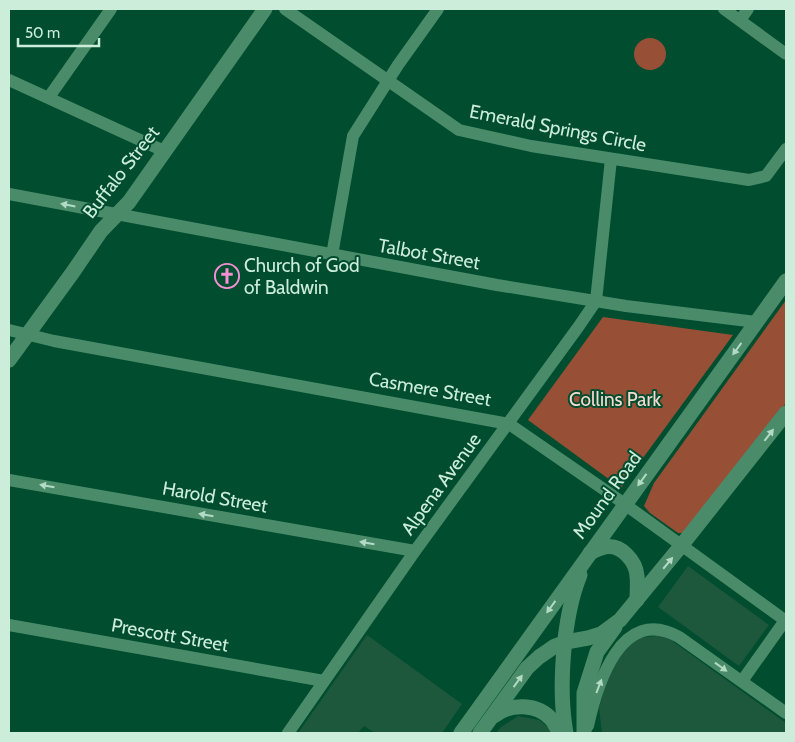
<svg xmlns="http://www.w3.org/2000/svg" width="795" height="742" font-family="Cabin,sans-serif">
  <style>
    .built { fill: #1d573c }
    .green { fill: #974f36 }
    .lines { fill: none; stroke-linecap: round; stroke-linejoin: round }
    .street { stroke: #4a8c6a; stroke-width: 12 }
    .secondary { stroke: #4a8c6a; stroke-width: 15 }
    .oneway { fill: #b2dac4 }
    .labels { text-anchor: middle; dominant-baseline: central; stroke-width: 4; stroke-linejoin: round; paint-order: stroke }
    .street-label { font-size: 19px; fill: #ccedda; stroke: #004d2f }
    .poi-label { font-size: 19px; fill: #ccedda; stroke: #004d2f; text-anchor: start }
    .park-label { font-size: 19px; fill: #f7dad0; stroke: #004d2f }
  </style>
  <rect width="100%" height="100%" fill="#004d2f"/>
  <g class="built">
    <path d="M688 566 769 625 739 666 658 607Z"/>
    <path d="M367 635 462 704 442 733H375L364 726 358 733H298Z"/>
    <path d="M664 635 786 723V733H602L599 708 608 675 624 649 638 638Z"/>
    <path d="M518 716 539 720 548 727 552 733H496L501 727Z"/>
  </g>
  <g class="green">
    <circle cx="650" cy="54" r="16"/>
    <path d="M786 300V403L687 530 683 533H678L650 513 644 506 654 483Z"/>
    <path d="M603 317 733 335 621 488 528 420Z"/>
  </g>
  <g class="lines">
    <g class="street">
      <path d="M285 9 459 130 531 146 749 180 766 176 786 149"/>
      <path d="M724 9 786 54"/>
      <path d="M740 20 748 9"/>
      <path d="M9 80 164 151"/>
      <path d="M49 97 111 9"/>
      <path d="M9 194 497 285 626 306 756 322"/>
      <path d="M332 255 353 136 398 65 438 9"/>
      <path d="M9 330 54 341 509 424 612 495 786 621"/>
      <path d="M9 480 415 551"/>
      <path d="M9 625 324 681"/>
      <path d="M742 681 786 619"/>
      <path d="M588 726C597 685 621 604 679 637L786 713"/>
      <path d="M288 733 415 551 579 326 596 301 611 159"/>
    </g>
    <g class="secondary">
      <path d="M9 360 73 272 101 231 129 202 265 9"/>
      <path d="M590 553C594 551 600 548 605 547 621 544 636 561 637 576 638 584 637 592 637 600"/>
      <path d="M494 716C510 703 538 703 552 720 555 724 557 729 560 733"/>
      <path d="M461 733 786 281"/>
      <path d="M480 733 527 668 539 657 555 646 566 642 588 638 601 634 620 620 681 546 786 413"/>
      <path d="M566 733C558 689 563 617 580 575"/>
      <path d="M584 733V693L597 652 615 627"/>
    </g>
  </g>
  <defs><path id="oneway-solid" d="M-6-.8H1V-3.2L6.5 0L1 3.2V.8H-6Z" transform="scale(1.25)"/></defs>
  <g class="oneway">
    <use href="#oneway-solid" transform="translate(68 205) rotate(-169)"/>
    <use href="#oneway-solid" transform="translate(737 349) rotate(126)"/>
    <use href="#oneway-solid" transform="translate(769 435) rotate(-52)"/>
    <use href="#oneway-solid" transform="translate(642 480) rotate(126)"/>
    <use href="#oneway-solid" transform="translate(47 486) rotate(-170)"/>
    <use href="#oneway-solid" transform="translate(206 515) rotate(-170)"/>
    <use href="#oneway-solid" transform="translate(367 543) rotate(-170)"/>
    <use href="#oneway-solid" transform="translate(668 563) rotate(-50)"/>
    <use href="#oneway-solid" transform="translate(551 607) rotate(126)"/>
    <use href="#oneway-solid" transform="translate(721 667) rotate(36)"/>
    <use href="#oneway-solid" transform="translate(518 681) rotate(-54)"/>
    <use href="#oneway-solid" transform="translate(599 686) rotate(-69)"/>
  </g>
  <defs>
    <symbol id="church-ring" viewBox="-11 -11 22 22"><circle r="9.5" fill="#004d2f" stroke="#f391d5" stroke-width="1.5"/><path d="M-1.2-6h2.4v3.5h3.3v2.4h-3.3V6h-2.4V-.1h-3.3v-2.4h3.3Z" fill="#f391d5"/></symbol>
  </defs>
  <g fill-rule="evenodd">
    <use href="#church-ring" x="213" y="262" width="28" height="28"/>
  </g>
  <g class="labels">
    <g class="street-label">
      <text transform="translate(558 128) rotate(11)">Emerald Springs Circle</text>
      <text transform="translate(121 172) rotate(-52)">Buffalo Street</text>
      <text transform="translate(429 254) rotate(10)">Talbot Street</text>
      <text transform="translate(430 389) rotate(10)">Casmere Street</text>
      <text transform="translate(441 484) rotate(-54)">Alpena Avenue</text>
      <text transform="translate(607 495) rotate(-54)">Mound Road</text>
      <text transform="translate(215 497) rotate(10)">Harold Street</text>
      <text transform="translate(170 635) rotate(10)">Prescott Street</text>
    </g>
    <g class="poi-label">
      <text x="244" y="265">Church of God<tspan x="244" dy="22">of Baldwin</tspan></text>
    </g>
    <g class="park-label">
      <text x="615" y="399">Collins Park</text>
    </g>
  </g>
  <rect width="795" height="742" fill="none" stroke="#ccedda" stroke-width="20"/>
  <path d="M18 38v8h81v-8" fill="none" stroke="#ccedda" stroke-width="2.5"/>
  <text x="25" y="38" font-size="15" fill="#ccedda" stroke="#004d2f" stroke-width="4" paint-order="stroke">50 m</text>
</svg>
